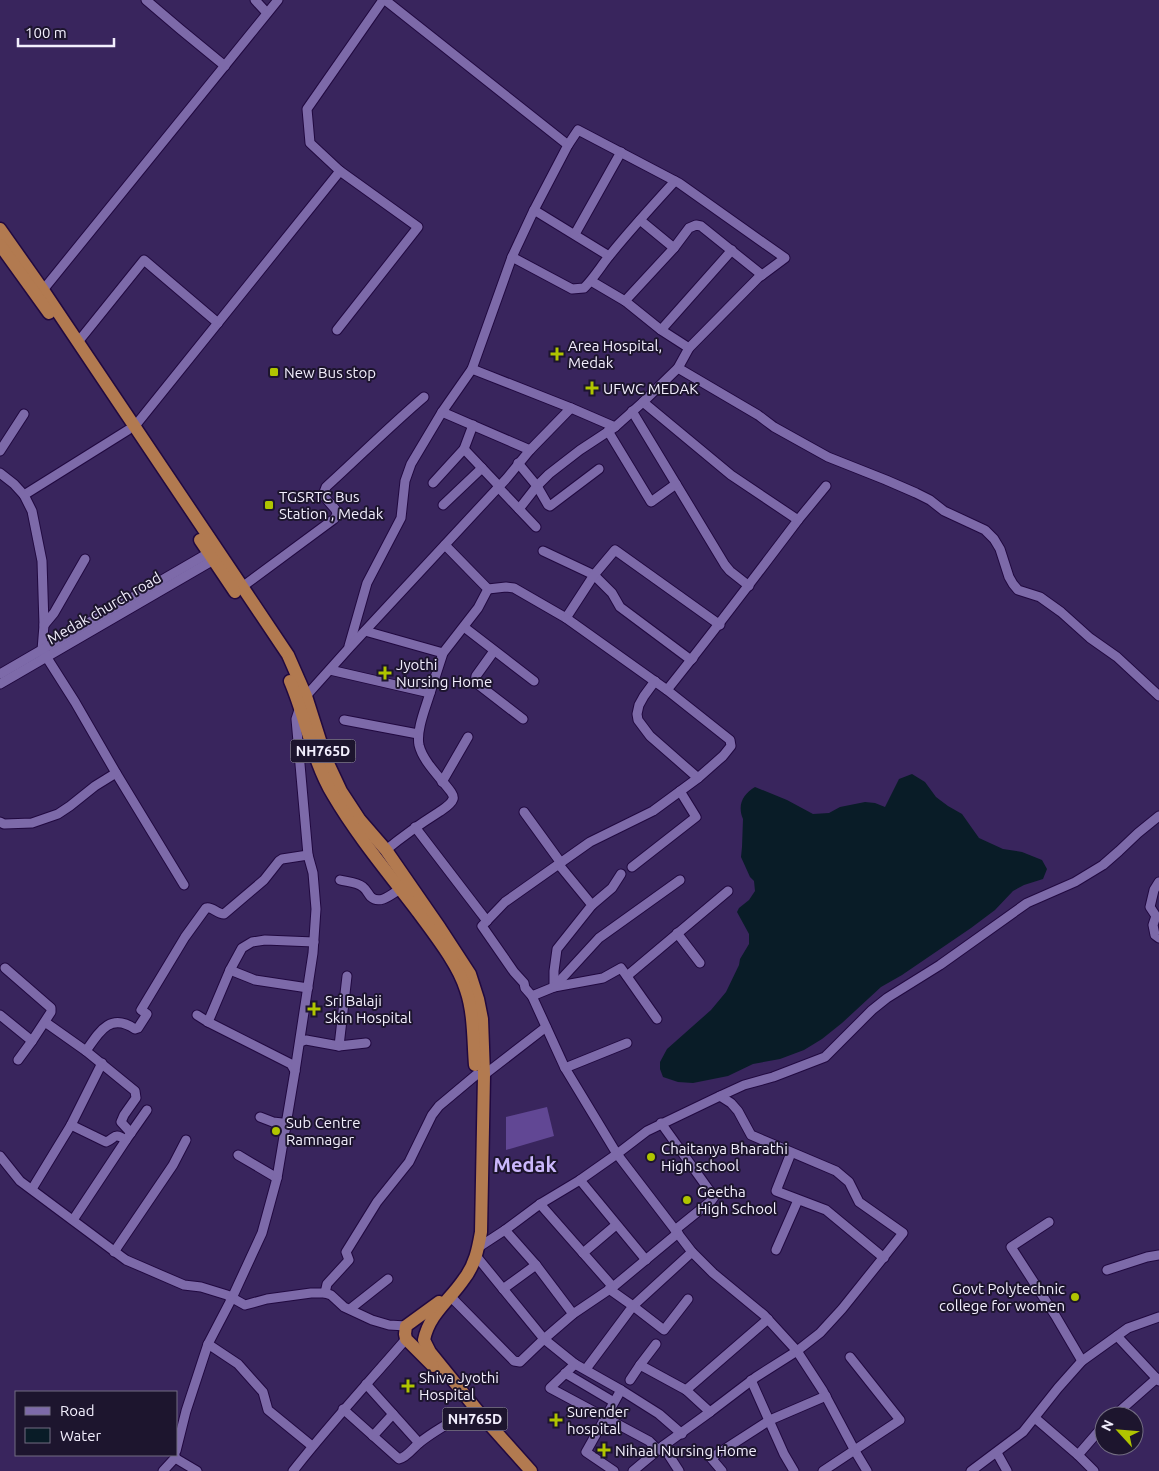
<svg xmlns="http://www.w3.org/2000/svg" width="1159" height="1471" font-family="Ubuntu,sans-serif">
  <style>
    .green { fill: #614794 }
    .water { fill: #091c27 }
    .lines { fill: none; stroke-linecap: round; stroke-linejoin: round }
    .minor-casing { stroke: #210940; stroke-width: 11 }
    .highway-casing { stroke: #210940; stroke-width: 15 }
    .minor { stroke: #7d6aa9; stroke-width: 9 }
    .highway { stroke: #b27a50; stroke-width: 12 }
    .poi-dot { fill: #b0c500; stroke: #1d152e; stroke-width: 2 }
    .labels { text-anchor: middle; dominant-baseline: central; stroke-width: 4; stroke-linejoin: round; paint-order: stroke }
    .shield { fill: #1d152e; stroke: #b2adbf; stroke-width: 1 }
    .shield-label { font-size: 14px; font-weight: bold; fill: #f2eefd }
    .poi-label { font-size: 15px; fill: #f2eefd; stroke: #1d152e; text-anchor: start }
    .street-label { font-size: 15px; fill: #f2eefd; stroke: #1d152e }
    .district-label { font-size: 20px; font-weight: bold; fill: #cbb8fc; stroke: #1d152e }
  </style>
  <rect width="100%" height="100%" fill="#39255d"/>
  <path class="green" d="M547 1107 554 1136 506 1150V1117Z"/>
  <path class="water" d="M912 774 925 782 936 797 948 806 962 814 979 838 1003 849 1022 852 1042 860 1047 869 1043 879 1024 885 1013 891 995 910 971 928 902 975 881 987 842 1023 822 1039 804 1050 780 1059 753 1064 728 1076 693 1083 678 1082 663 1077 660 1069V1062L667 1049 711 1010 726 992 739 965 740 959 749 944V934L737 912 739 908 749 900 755 891 754 881 750 877 741 857 742 847 743 819C737 805 743 794 755 787L787 800 813 814 829 813 840 807 865 802 875 803 885 807 899 779Z"/>
  <g class="lines">
    <defs>
      <g id="minor">
        <path d="M146 0 180 29 225 66"/>
        <path d="M255 0 267 13"/>
        <path d="M385 0 568 145"/>
        <path d="M340 171 310 143 307 109 383 0"/>
        <path d="M534 210 609 256"/>
        <path d="M640 220 674 248"/>
        <path d="M575 234 621 152"/>
        <path d="M512 257 572 289 584 288C594 278 601 266 610 255 631 229 653 205 675 181"/>
        <path d="M591 281 625 301 661 330 689 348"/>
        <path d="M43 290 278 0"/>
        <path d="M625 301 674 248 689 228 696 225 701 226 762 275"/>
        <path d="M661 330 732 250"/>
        <path d="M78 342 144 260 218 323"/>
        <path d="M678 368 758 415 774 427 828 457 886 480 916 493 930 500 944 511 985 530 994 539 1000 549 1009 577 1013 584 1018 590 1040 597 1061 612 1090 638 1117 657 1159 696"/>
        <path d="M472 369 571 408 615 427 580 450 549 474 537 486 519 509"/>
        <path d="M632 411 725 565 730 571 749 586"/>
        <path d="M442 412 530 450"/>
        <path d="M135 426 340 171 418 227 337 330"/>
        <path d="M615 427 643 402 731 475 798 520C755 577 712 634 667 690"/>
        <path d="M608 431 651 502 676 484"/>
        <path d="M464 449 499 486"/>
        <path d="M0 451 24 414"/>
        <path d="M518 463 537 486 548 505 550 506 599 469"/>
        <path d="M0 473 14 484 24 495 128 430"/>
        <path d="M433 483 464 449 473 425"/>
        <path d="M498 487 536 527"/>
        <path d="M24 495 32 511 42 561 44 625 42 650 75 702 116 773 184 885"/>
        <path d="M443 505 482 468"/>
        <path d="M798 520 826 486"/>
        <path d="M543 551 594 575 612 593 620 607 691 660 693 658"/>
        <path d="M242 587 334 519 337 515 336 510 323 495 326 487C359 457 390 426 424 397"/>
        <path d="M488 589 506 587 514 588 566 618 594 575 615 550 720 625"/>
        <path d="M566 618 667 690 730 740 731 746 723 756 698 778 653 811 590 842 505 902 482 926 514 972 524 983 525 988 532 996 565 1068 617 1154 647 1131 720 1096 731 1103 738 1111 751 1135 836 1171 849 1182 859 1202 903 1233 842 1309 820 1333 797 1351 756 1377 710 1412"/>
        <path d="M44 625 54 613 85 559"/>
        <path d="M464 627 534 681"/>
        <path d="M365 631 443 653"/>
        <path d="M349 646 367 583 401 518 405 481 411 464 442 412 472 369 512 257 534 210 568 145 578 130 679 183 785 258 758 278 689 348 678 368 643 402"/>
        <path d="M494 651 476 676 475 682 523 719"/>
        <path d="M330 670 430 693C426 707 416 730 419 745 423 762 441 778 451 792 453 795 454 797 453 799 451 805 443 809 439 812 420 824 403 836 386 850"/>
        <path d="M0 674 212 551"/>
        <path d="M655 681 644 696 639 705 637 714 638 720 650 736 698 778"/>
        <path d="M0 684 217 558"/>
        <path d="M430 693 443 653 478 608 488 589 445 545"/>
        <path d="M344 720 418 734"/>
        <path d="M442 782 468 737"/>
        <path d="M524 812 561 863 560 866 592 905 557 949 554 971V987L603 978 621 968 657 1019"/>
        <path d="M0 822 4 824 32 823 58 814 70 806 95 786 116 773"/>
        <path d="M415 827 487 921"/>
        <path d="M632 867 696 817 680 791"/>
        <path d="M340 880C348 882 357 882 363 887 367 890 368 894 371 897 380 905 392 894 400 889"/>
        <path d="M1159 882 1154 890 1150 907 1156 916 1153 925 1155 935 1159 938"/>
        <path d="M592 905 612 888 621 874"/>
        <path d="M677 933 700 963"/>
        <path d="M230 970 255 980 308 988"/>
        <path d="M627 976 728 891"/>
        <path d="M532 996 554 987 599 938 680 880"/>
        <path d="M0 1015 32 1041 51 1012V1008L5 968"/>
        <path d="M197 1015 208 1022"/>
        <path d="M45 1022 86 1051 135 1091 136 1098 124 1115 121 1122 131 1133"/>
        <path d="M300 1042 306 1040 339 1046 366 1043"/>
        <path d="M339 1046 347 976"/>
        <path d="M86 1051C99 1032 110 1012 135 1029L138 1028 147 1014 141 1010 185 937 206 908C212 906 217 914 224 914L264 880 279 861 282 859 308 855"/>
        <path d="M18 1060 32 1041"/>
        <path d="M565 1068 627 1043"/>
        <path d="M295 1071 291 1064 208 1022 230 970 242 948 252 942 265 940 314 942"/>
        <path d="M484 1075 546 1027"/>
        <path d="M720 1096 744 1085 773 1077 825 1057 872 1010 887 998 940 965 1027 903 1075 882 1103 865 1119 851 1138 833 1159 816"/>
        <path d="M260 1117 273 1122 282 1123 285 1130"/>
        <path d="M661 1123 714 1197 711 1201 675 1230"/>
        <path d="M71 1125 106 1142C116 1138 113 1132 126 1140"/>
        <path d="M791 1153 776 1191 826 1210 884 1258"/>
        <path d="M238 1155 277 1178"/>
        <path d="M0 1156 20 1181 126 1260 184 1285 201 1287 227 1295 245 1305 267 1299 311 1293H325L331 1295 344 1307 372 1320 389 1325 406 1326"/>
        <path d="M580 1180 646 1260"/>
        <path d="M32 1189 71 1125 102 1063"/>
        <path d="M540 1204 613 1287"/>
        <path d="M73 1220 126 1140 147 1110"/>
        <path d="M1049 1222 1011 1247 1055 1315 1082 1361"/>
        <path d="M505 1230 536 1265 573 1314"/>
        <path d="M479 1247 505 1230 540 1204 580 1180 617 1154 692 1252 713 1273 764 1315 797 1351 823 1391 855 1451 867 1471"/>
        <path d="M776 1250 798 1200"/>
        <path d="M114 1252 173 1165 186 1140"/>
        <path d="M583 1253 616 1225"/>
        <path d="M477 1257 544 1339 575 1364 621 1390 659 1414 682 1434"/>
        <path d="M1107 1270 1147 1257 1159 1255"/>
        <path d="M503 1289 536 1265"/>
        <path d="M325 1293 327 1284 349 1260 346 1252 377 1202 409 1162 432 1115 439 1106 476 1075"/>
        <path d="M451 1297 514 1361 520 1362 544 1339 573 1314 613 1287 678 1233"/>
        <path d="M688 1299 664 1330 633 1306 692 1252"/>
        <path d="M350 1309 388 1279"/>
        <path d="M1117 1336 1159 1381"/>
        <path d="M208 1344 238 1364 263 1392 268 1410 312 1446"/>
        <path d="M575 1364 550 1388 649 1441 658 1450 663 1446"/>
        <path d="M640 1365 656 1344"/>
        <path d="M586 1369 633 1306 609 1289"/>
        <path d="M565 1373 614 1402"/>
        <path d="M630 1380 640 1365 686 1390"/>
        <path d="M751 1380 784 1454 794 1471"/>
        <path d="M366 1384 419 1443"/>
        <path d="M343 1409 399 1459C407 1457 412 1449 418 1444 433 1431 452 1422 469 1411"/>
        <path d="M1114 1416 1157 1378"/>
        <path d="M1035 1418 1078 1455 1094 1471"/>
        <path d="M373 1436 393 1414"/>
        <path d="M176 1451 186 1411 208 1344 232 1298 262 1233 277 1178 295 1071 313 953 316 909 313 873 308 855 296 719 300 707 306 696 349 648 507 478 530 450 571 408"/>
        <path d="M997 1453 1007 1471"/>
        <path d="M1078 1455 1104 1425"/>
        <path d="M175 1458 197 1471"/>
        <path d="M163 1471 175 1458V1455"/>
        <path d="M293 1471C329 1425 368 1383 406 1339"/>
        <path d="M614 1471 586 1452 621 1390"/>
        <path d="M633 1471 658 1450"/>
        <path d="M679 1471 663 1446 710 1412 686 1390 768 1319"/>
        <path d="M722 1471 711 1458 770 1420 826 1396"/>
        <path d="M823 1471 900 1420 850 1357"/>
        <path d="M971 1471 1023 1432 1058 1388 1082 1361 1128 1328 1159 1317"/>
      </g>
      <g id="highway">
        <path d="M0 229 43 290 288 655 306 696 326 759 341 791 360 820 386 850 440 928 470 974 478 999 482 1019 484 1075 481 1232C478 1249 475 1265 464 1279 450 1300 429 1314 424 1340L430 1352 481 1415 531 1471"/>
        <path d="M0 245 49 313"/>
        <path d="M200 540 235 592"/>
        <path d="M290 681C306 718 312 760 333 795 357 836 389 874 418 912 434 934 458 964 466 990 474 1013 473 1041 475 1065"/>
        <path d="M433 1366 406 1339 405 1334 406 1326 439 1302"/>
      </g>
    </defs>
    <use href="#minor" class="minor-casing"/>
    <use href="#highway" class="highway-casing"/>
    <use href="#minor" class="minor"/>
    <use href="#highway" class="highway"/>
  </g>
  <g class="poi-dot">
    <path d="M554.5 346.5h5v5h5v5h-5v5h-5v-5h-5v-5h5z"/>
    <rect x="269" y="367" width="10" height="10" rx="2.5"/>
    <path d="M589.5 380.5h5v5h5v5h-5v5h-5v-5h-5v-5h5z"/>
    <rect x="264" y="500" width="10" height="10" rx="2.5"/>
    <path d="M382.5 665.5h5v5h5v5h-5v5h-5v-5h-5v-5h5z"/>
    <path d="M311.5 1001.5h5v5h5v5h-5v5h-5v-5h-5v-5h5z"/>
    <circle cx="276" cy="1131" r="5"/>
    <circle cx="651" cy="1157" r="5"/>
    <circle cx="687" cy="1200" r="5"/>
    <circle cx="1075" cy="1297" r="5"/>
    <path d="M405.5 1378.5h5v5h5v5h-5v5h-5v-5h-5v-5h5z"/>
    <path d="M553.5 1412.5h5v5h5v5h-5v5h-5v-5h-5v-5h5z"/>
    <path d="M601.5 1442.5h5v5h5v5h-5v5h-5v-5h-5v-5h5z"/>
  </g>
  <g class="labels">
    <g class="shield">
      <rect x="290.5" y="739.5" width="65" height="23" rx="4"/>
      <rect x="442.5" y="1407.5" width="65" height="23" rx="4"/>
    </g>
    <g class="shield-label">
      <text x="323" y="751">NH765D</text>
      <text x="475" y="1419">NH765D</text>
    </g>
    <g class="poi-label">
      <text x="568" y="345">Area Hospital,<tspan x="568" dy="17">Medak</tspan></text>
      <text x="284" y="372">New Bus stop</text>
      <text x="603" y="388">UFWC MEDAK</text>
      <text x="279" y="496">TGSRTC Bus<tspan x="279" dy="17">Station , Medak</tspan></text>
      <text x="396" y="664">Jyothi<tspan x="396" dy="17">Nursing Home</tspan></text>
      <text x="325" y="1000">Sri Balaji<tspan x="325" dy="17">Skin Hospital</tspan></text>
      <text x="286" y="1122">Sub Centre<tspan x="286" dy="17">Ramnagar</tspan></text>
      <text x="661" y="1148">Chaitanya Bharathi<tspan x="661" dy="17">High school</tspan></text>
      <text x="697" y="1191">Geetha<tspan x="697" dy="17">High School</tspan></text>
      <text x="1065" y="1288" text-anchor="end">Govt Polytechnic<tspan x="1065" dy="17">college for women</tspan></text>
      <text x="419" y="1377">Shiva Jyothi<tspan x="419" dy="17">Hospital</tspan></text>
      <text x="567" y="1411">Surender<tspan x="567" dy="17">hospital</tspan></text>
      <text x="615" y="1450">Nihaal Nursing Home</text>
    </g>
    <g class="street-label">
      <text transform="translate(104 608) rotate(-30)">Medak church road</text>
    </g>
    <g class="district-label">
      <text x="525" y="1164">Medak</text>
    </g>
  </g>
  <rect x="15" y="1391" width="162" height="65" fill="#1d152e" stroke="#726c81"/>
  <rect x="25" y="1407" width="25" height="8" fill="#7d6aa9" stroke="#726c81"/>
  <text x="60" y="1416" font-size="15" fill="#f2eefd">Road</text>
  <rect x="25" y="1428" width="25" height="15" fill="#091c27" stroke="#726c81"/>
  <text x="60" y="1441" font-size="15" fill="#f2eefd">Water</text>
  <g transform="translate(1119 1431) rotate(296)"><circle r="24" fill="#1d152e" stroke="#726c81"/>
  <path d="M0-4L9 19L0 12L-9 19Z" fill="#b0c500"/>
  <text y="-8" font-size="14" font-weight="bold" text-anchor="middle" fill="#f2eefd">N</text>
  </g>
  <path d="M18 38v8h96v-8" fill="none" stroke="#f2eefd" stroke-width="2.5"/>
  <text x="25" y="38" font-size="15" fill="#f2eefd" stroke="#1d152e" stroke-width="4" paint-order="stroke">100 m</text>
</svg>
